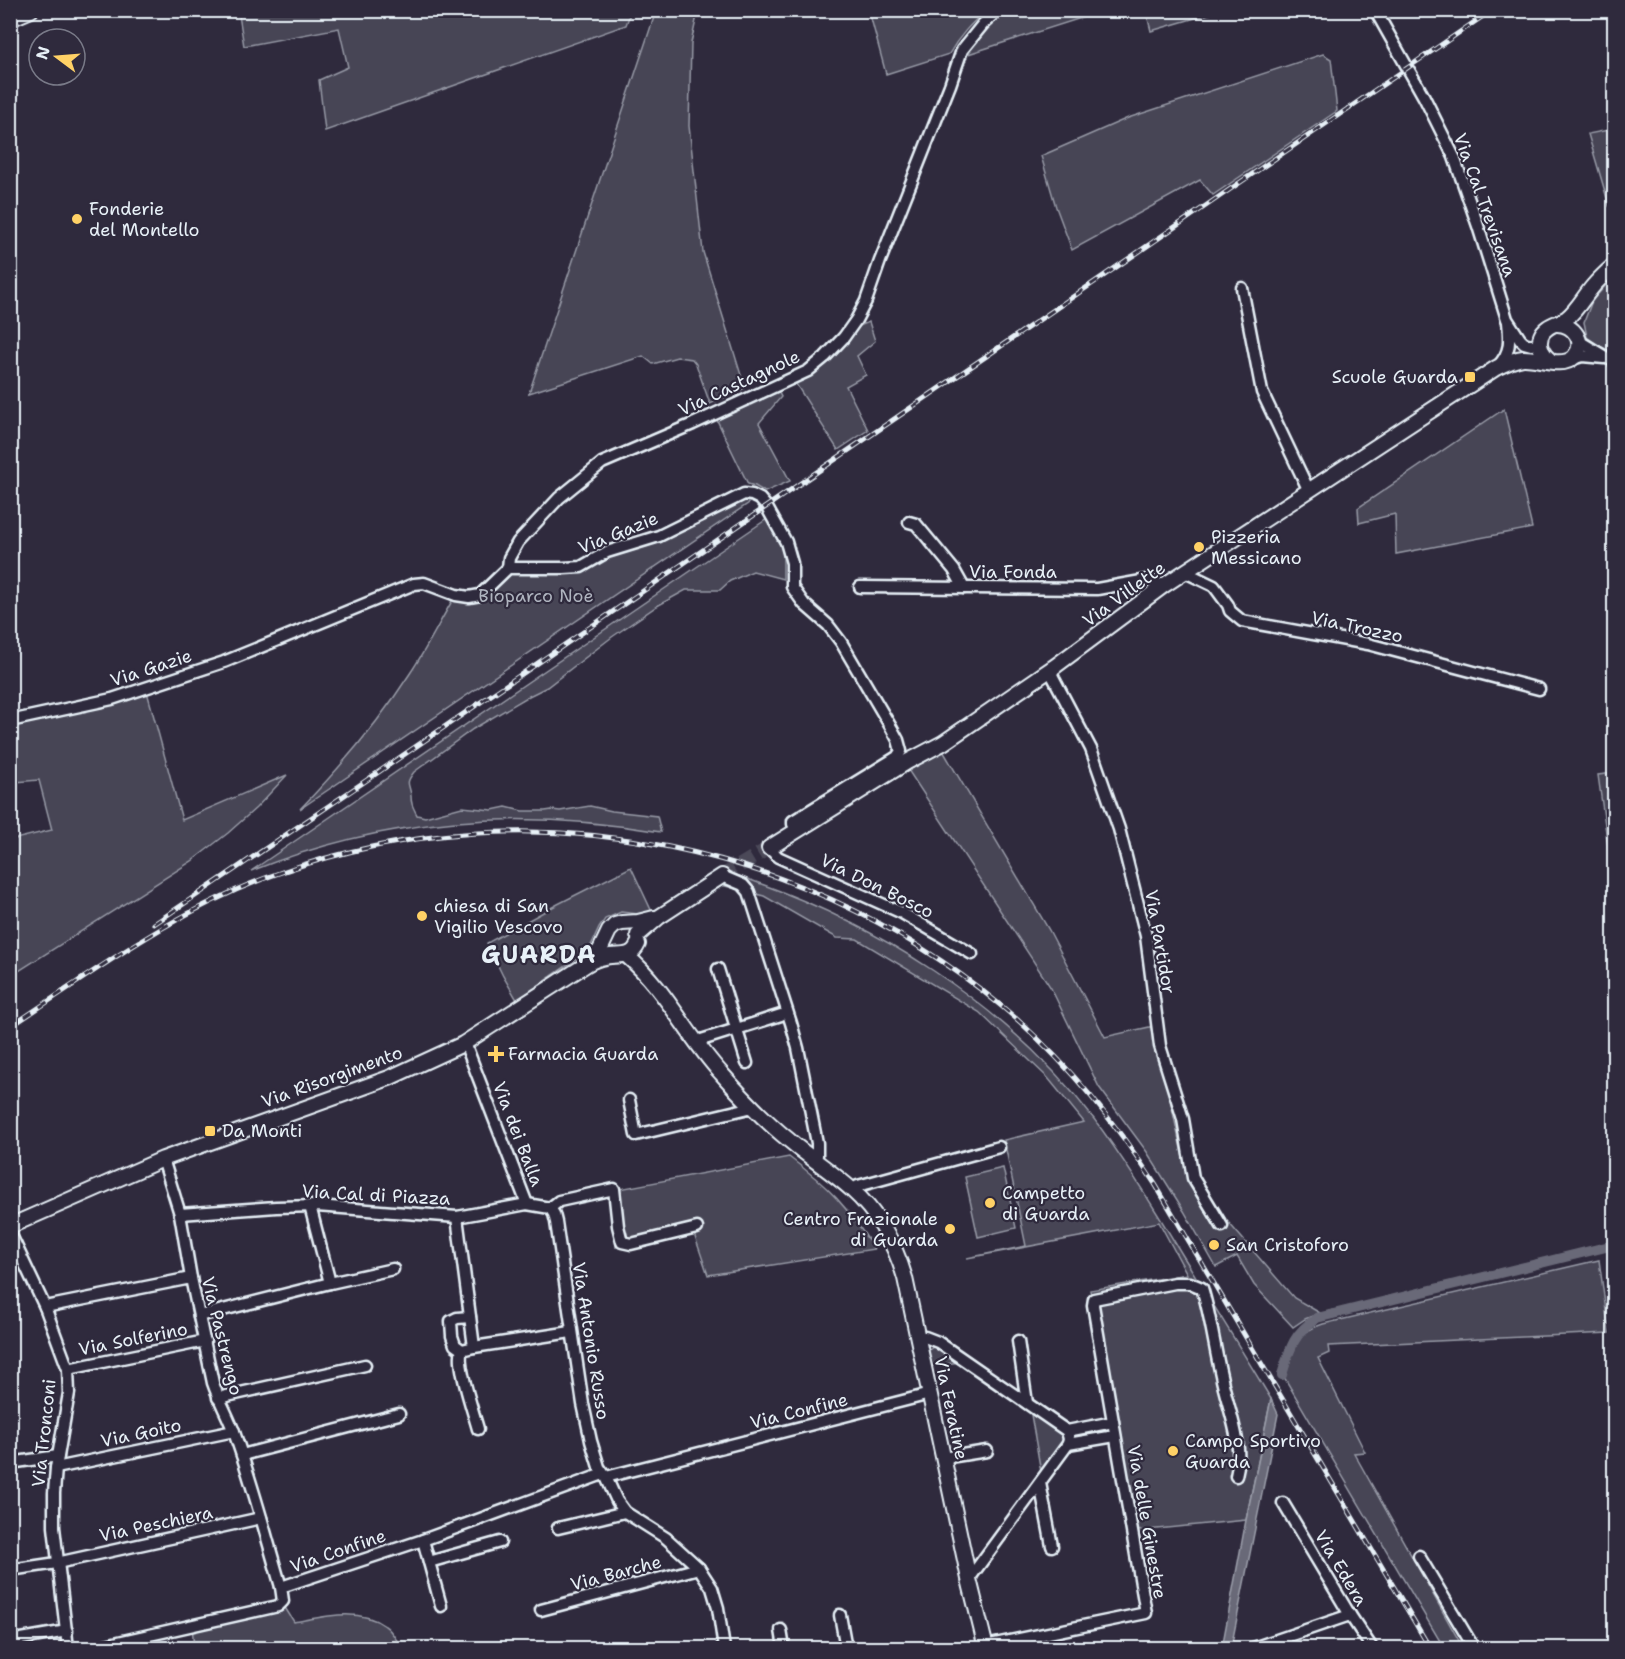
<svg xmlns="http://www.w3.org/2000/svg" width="1625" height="1659" font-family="'Shantell Sans',sans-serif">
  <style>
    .green { fill: #464455; stroke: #979aa6; stroke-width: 1.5 }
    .water { fill: #696978; stroke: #9c9fab; stroke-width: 1.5 }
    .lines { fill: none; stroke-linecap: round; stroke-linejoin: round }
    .canal { stroke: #696978; stroke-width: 10 }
    .secondary-tunnel { stroke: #4b4859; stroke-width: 14; stroke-dasharray: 14 7; stroke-linecap: butt }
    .street-casing { stroke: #e8f1f8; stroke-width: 15 }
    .secondary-casing { stroke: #e8f1f8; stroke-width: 18 }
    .street { stroke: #2f2a3d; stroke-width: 10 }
    .secondary { stroke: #2f2a3d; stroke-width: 14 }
    .rail-casing { stroke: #e8f1f8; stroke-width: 5 }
    .rail { stroke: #2f2a3d; stroke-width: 3; stroke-dasharray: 9; stroke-linecap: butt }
    .poi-dot { fill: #ffd166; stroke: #2f2a3d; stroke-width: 2 }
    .labels { text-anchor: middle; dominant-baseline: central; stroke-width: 4.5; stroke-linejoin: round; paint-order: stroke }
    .street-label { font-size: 18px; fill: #e8f1f8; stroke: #2f2a3d }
    .poi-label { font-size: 18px; fill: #e8f1f8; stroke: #2f2a3d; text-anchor: start }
    .park-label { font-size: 18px; fill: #afb4bf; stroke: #2f2a3d }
    .district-label { font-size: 24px; font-weight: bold; letter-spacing: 1.5px; fill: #e8f1f8; stroke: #2f2a3d }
  </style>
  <rect width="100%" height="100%" fill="#2f2a3d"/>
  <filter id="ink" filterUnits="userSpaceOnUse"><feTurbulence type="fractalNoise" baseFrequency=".0167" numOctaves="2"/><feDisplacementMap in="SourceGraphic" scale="12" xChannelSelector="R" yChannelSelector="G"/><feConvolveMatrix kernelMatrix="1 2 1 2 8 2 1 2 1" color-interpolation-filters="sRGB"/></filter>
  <g filter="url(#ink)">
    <g class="green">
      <path d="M252 11V10L631 11 626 25 325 131 319 80 348 67 339 28 244 46 239 15Z"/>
      <path d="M656 11H698L691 43 689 126 703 252 745 388 710 404 696 364 692 359 677 357 653 364 643 356 529 393Z"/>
      <path d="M869 11V10L985 11C971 24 959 36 949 54L886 74Z"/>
      <path d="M1006 11H1103L965 55 977 39Z"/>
      <path d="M1146 11V10L1219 11 1151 31Z"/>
      <path d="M1323 54 1331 59 1337 111 1213 195 1200 180 1072 250 1056 207 1041 156 1128 118Z"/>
      <path d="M1614 129V222L1588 134Z"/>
      <path d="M1614 276V352L1601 347 1587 337 1584 322 1592 301Z"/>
      <path d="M869 322 875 341 857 356 866 375 846 386 868 430 838 450 794 381 857 327Z"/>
      <path d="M777 389 781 397 759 423 790 481 765 492 755 486 748 484 716 418Z"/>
      <path d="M1504 409 1532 528 1396 554 1395 514 1359 523 1358 508Z"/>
      <path d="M748 499 752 501 300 809C341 767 379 722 411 672 427 648 440 621 455 596L465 600 508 572 571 570 608 556 658 540 698 523 733 504Z"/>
      <path d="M767 519 783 547V579L753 571 730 581 720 590H686L657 606 612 637 547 687 529 696 473 729 414 772C404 785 410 783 411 796 411 804 413 807 417 815L425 817 462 807 492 810 506 807 522 811H545L552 810 560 811 590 806 612 811 657 816 661 832C518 808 386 817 251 871Z"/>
      <path d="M146 688 182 820 287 775 256 808 228 833 192 861 11 976V840L52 830 39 780 15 782 11 762V725Z"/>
      <path d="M942 749 1049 930 1105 1037 1154 1026 1183 1158 1222 1222H1228L1294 1298 1320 1313 1305 1319 1293 1327 1254 1285 1237 1256 1216 1267 1184 1211 1147 1152 1099 1087 1051 988 908 770Z"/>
      <path d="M1614 773V861H1610L1598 775Z"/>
      <path d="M631 867 652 912 638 914 621 912 605 919 599 928 589 950 517 1000 503 976 487 943 558 904Z"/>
      <path d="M736 875C875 922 1004 1002 1094 1119 1127 1163 1155 1209 1183 1256 1213 1304 1242 1351 1271 1399L1246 1520 1137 1531 1090 1290 1187 1274 1159 1222 967 1258 1026 1246 1004 1140 1084 1122 1048 1078 979 1012 857 939 837 938 764 896 721 885Z"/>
      <path d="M789 1157C828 1186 848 1207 874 1249L708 1275 693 1231 616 1247 614 1190Z"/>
      <path d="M1003 1168 1016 1228 978 1237 965 1177Z"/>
      <path d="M1599 1260 1609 1333 1328 1346 1329 1353 1318 1358 1365 1452 1354 1453 1463 1648H1444L1284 1377C1293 1350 1292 1334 1323 1324Z"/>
      <path d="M933 1347 939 1348 960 1362 932 1366 929 1350Z"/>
      <path d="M1030 1409 1062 1432 1064 1439 1041 1472Z"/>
      <path d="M284 1606 294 1622C323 1617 359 1607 385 1626 392 1630 397 1642 402 1648H194L192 1625Z"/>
    </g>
    <path class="water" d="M1271 1399 1278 1414 1231 1648H1222L1246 1520Z"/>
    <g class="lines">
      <path class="canal" d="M1282 1375C1290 1348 1293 1334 1317 1318L1614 1245"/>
      <path class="secondary-tunnel" d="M722 876 769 848"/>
      <defs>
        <g id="street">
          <path d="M1375 10 1424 97 1454 157 1478 226 1507 319 1520 339 1524 343 1531 345 1540 344"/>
          <path d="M1242 288 1262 392 1309 491"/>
          <path d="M1579 341 1607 358 1614 361"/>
          <path d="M1569 360 1582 356 1604 358"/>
          <path d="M1498 366C1511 352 1510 341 1508 322"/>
          <path d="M909 522 916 524 954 570 964 588"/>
          <path d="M508 568 509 558 518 542 559 498 602 463 693 424 808 371 825 357 844 337 856 320 866 301 880 261 950 85 962 50 983 24 998 10"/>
          <path d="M1185 572 1214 586 1228 605 1230 611 1242 621 1368 644 1539 689"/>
          <path d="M860 587 1097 589 1147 580 1163 586"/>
          <path d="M1054 667 1052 675 1091 749 1119 829 1146 936 1160 1046 1183 1119 1193 1178 1222 1226"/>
          <path d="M10 721 112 699 224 662 414 584 424 583 456 595 469 597 480 595 508 568H564L581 567 607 552 659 536 744 494 752 495 760 499 766 506 786 542 792 563V587L804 604 828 625 841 642 892 729 898 740 901 751 897 757 793 821V824L797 830"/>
          <path d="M769 848 778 857 902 913 972 954"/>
          <path d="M722 876 743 885 749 892 791 1023 798 1048 817 1143V1155L815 1160"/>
          <path d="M718 969 747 1063"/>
          <path d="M695 1042 781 1015"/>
          <path d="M465 1043 527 1204"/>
          <path d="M629 1100 636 1135 753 1107"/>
          <path d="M853 1190 858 1186 999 1147"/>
          <path d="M550 1208 554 1214 556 1222 583 1404 591 1441 599 1467 606 1477 617 1501 625 1512 666 1538 699 1568 712 1588 718 1608 724 1648"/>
          <path d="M550 1208 559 1201 614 1189 618 1226 622 1242 631 1244 697 1228"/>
          <path d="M180 1214 276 1207 317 1206 457 1217 527 1204 550 1208"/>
          <path d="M457 1217 474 1347"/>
          <path d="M10 1233 45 1307 68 1369 69 1393 56 1468 54 1493V1527L68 1648"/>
          <path d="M330 1283 393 1269"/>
          <path d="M45 1307 191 1278"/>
          <path d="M199 1316 330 1283 310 1206"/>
          <path d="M470 1317 457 1318 451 1321 452 1336 455 1345 462 1350 474 1347 571 1332"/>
          <path d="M917 1337H925L938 1342 1067 1431 1069 1439 1068 1444 969 1579"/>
          <path d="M1018 1341 1027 1403"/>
          <path d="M462 1350C456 1363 474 1414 478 1429"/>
          <path d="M68 1369 205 1341"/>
          <path d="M218 1398 365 1365"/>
          <path d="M1067 1431 1113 1422"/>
          <path d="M1068 1444 1115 1436"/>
          <path d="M242 1455 399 1414"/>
          <path d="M943 1458 987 1451"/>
          <path d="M10 1463 58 1456"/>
          <path d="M56 1468 234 1431"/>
          <path d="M606 1477 930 1394"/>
          <path d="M1040 1483 1052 1546"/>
          <path d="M1283 1503 1350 1615 1372 1648"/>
          <path d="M558 1528 625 1512"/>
          <path d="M423 1540 441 1606"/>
          <path d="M1419 1556 1474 1648"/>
          <path d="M429 1562 500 1542"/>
          <path d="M10 1570 57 1563 261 1518"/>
          <path d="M281 1587 423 1540 603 1474"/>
          <path d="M541 1610 699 1568"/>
          <path d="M840 1615 846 1648"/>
          <path d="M781 1630 784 1648"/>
          <path d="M10 1641 67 1631"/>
          <path d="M985 1646 1146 1613 1093 1305 1094 1299 1175 1283H1190L1202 1288C1211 1317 1214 1346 1221 1375 1227 1407 1245 1445 1236 1476"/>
          <path d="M92 1648 278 1606 283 1601 281 1587C266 1536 253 1485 235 1435 229 1417 219 1401 213 1383L191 1278 180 1214 163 1159"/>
          <path d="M1253 1648 1350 1615"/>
        </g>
        <g id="secondary">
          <path d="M10 19 31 10"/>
          <path d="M1551 361C1543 355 1537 347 1541 336 1545 325 1558 324 1567 318 1578 309 1585 295 1594 285 1600 278 1608 271 1614 265"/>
          <path d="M769 848 907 762 943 743 1054 667 1163 586 1496 368C1504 364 1514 359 1523 358 1538 357 1562 369 1574 357 1587 343 1574 324 1557 324"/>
          <path d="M638 935 659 917 722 876"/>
          <path d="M627 956C665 988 687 1036 721 1073 742 1097 765 1121 790 1141 810 1158 832 1172 851 1189 878 1213 895 1244 905 1278L969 1579 986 1648"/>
          <path d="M589 962 600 950 609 931 615 925 622 923 638 922 654 918"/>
          <path d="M10 1226 163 1159 389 1078 463 1044 587 964C592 961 598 958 605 957 619 953 631 960 638 944"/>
        </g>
      </defs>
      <use href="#street" class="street-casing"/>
      <use href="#secondary" class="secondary-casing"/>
      <use href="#street" class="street"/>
      <use href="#secondary" class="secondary"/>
      <defs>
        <g id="rail">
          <path d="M154 924 364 782 1492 10"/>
          <path d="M10 1027C96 970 181 907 279 873 532 783 820 844 1020 1022 1073 1070 1117 1125 1155 1184L1430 1648"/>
        </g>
      </defs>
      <use href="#rail" class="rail-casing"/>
      <use href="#rail" class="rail"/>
    </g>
  </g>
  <g class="poi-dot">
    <circle cx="77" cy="219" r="6"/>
    <rect x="1464" y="371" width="12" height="12" rx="3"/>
    <circle cx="1199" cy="547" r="6"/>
    <circle cx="422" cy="916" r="6"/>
    <path d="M493 1045h6v6h6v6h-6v6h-6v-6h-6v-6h6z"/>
    <rect x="204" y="1125" width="12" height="12" rx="3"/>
    <circle cx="990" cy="1203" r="6"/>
    <circle cx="950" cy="1229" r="6"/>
    <circle cx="1214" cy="1245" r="6"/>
    <circle cx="1173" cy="1451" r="6"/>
  </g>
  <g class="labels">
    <g class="street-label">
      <text transform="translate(1485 205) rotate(70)">Via Cal Trevisana</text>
      <text transform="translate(739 383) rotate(-25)">Via Castagnole</text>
      <text transform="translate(618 533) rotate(-22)">Via Gazie</text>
      <text x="1013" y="572">Via Fonda</text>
      <text transform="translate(1124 594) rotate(-36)">Via Villette</text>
      <text transform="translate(1357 627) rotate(12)">Via Trozzo</text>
      <text transform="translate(151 668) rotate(-18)">Via Gazie</text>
      <text transform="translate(877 886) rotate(26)">Via Don Bosco</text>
      <text transform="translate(1160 942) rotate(80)">Via Partidor</text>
      <text transform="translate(332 1077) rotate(-20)">Via Risorgimento</text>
      <text transform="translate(518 1134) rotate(69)">Via dei Balla</text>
      <text transform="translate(376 1195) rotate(3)">Via Cal di Piazza</text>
      <text transform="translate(222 1336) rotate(76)">Via Pastrengo</text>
      <text transform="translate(133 1339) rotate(-11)">Via Solferino</text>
      <text transform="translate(591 1341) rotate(81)">Via Antonio Russo</text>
      <text transform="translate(951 1408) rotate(78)">Via Feratine</text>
      <text transform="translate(799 1411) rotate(-14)">Via Confine</text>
      <text transform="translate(44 1433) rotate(-84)">Via Tronconi</text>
      <text transform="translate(141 1433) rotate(-12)">Via Goito</text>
      <text transform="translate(1147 1522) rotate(80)">Via delle Ginestre</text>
      <text transform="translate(156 1524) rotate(-12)">Via Peschiera</text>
      <text transform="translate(338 1551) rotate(-19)">Via Confine</text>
      <text transform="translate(1341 1568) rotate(59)">Via Edera</text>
      <text transform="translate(616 1573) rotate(-15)">Via Barche</text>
    </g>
    <g class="poi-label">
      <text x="89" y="209">Fonderie<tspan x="89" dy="21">del Montello</tspan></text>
      <text x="1458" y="377" text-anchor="end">Scuole Guarda</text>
      <text x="1211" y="537">Pizzeria<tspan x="1211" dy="21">Messicano</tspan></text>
      <text x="434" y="906">chiesa di San<tspan x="434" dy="21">Vigilio Vescovo</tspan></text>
      <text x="508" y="1054">Farmacia Guarda</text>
      <text x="222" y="1131">Da Monti</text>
      <text x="1002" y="1193">Campetto<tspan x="1002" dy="21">di Guarda</tspan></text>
      <text x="938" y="1219" text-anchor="end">Centro Frazionale<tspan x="938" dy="21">di Guarda</tspan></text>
      <text x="1226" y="1245">San Cristoforo</text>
      <text x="1185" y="1441">Campo Sportivo<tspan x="1185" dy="21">Guarda</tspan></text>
    </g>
    <g class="park-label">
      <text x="536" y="596">Bioparco Noè</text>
    </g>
    <g class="district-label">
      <text x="539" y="955">GUARDA</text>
    </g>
  </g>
  <rect width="1625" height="1659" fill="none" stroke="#2f2a3d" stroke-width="36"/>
  <rect x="18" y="18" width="1589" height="1623" fill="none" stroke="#e8f1f8" stroke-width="2" filter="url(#ink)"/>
  <g transform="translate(57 57) rotate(286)"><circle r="28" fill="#2f2a3d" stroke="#797a88" stroke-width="1.5"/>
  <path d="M0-4.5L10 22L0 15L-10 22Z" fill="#ffd166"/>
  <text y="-9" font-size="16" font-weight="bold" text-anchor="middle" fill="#e8f1f8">N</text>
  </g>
</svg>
